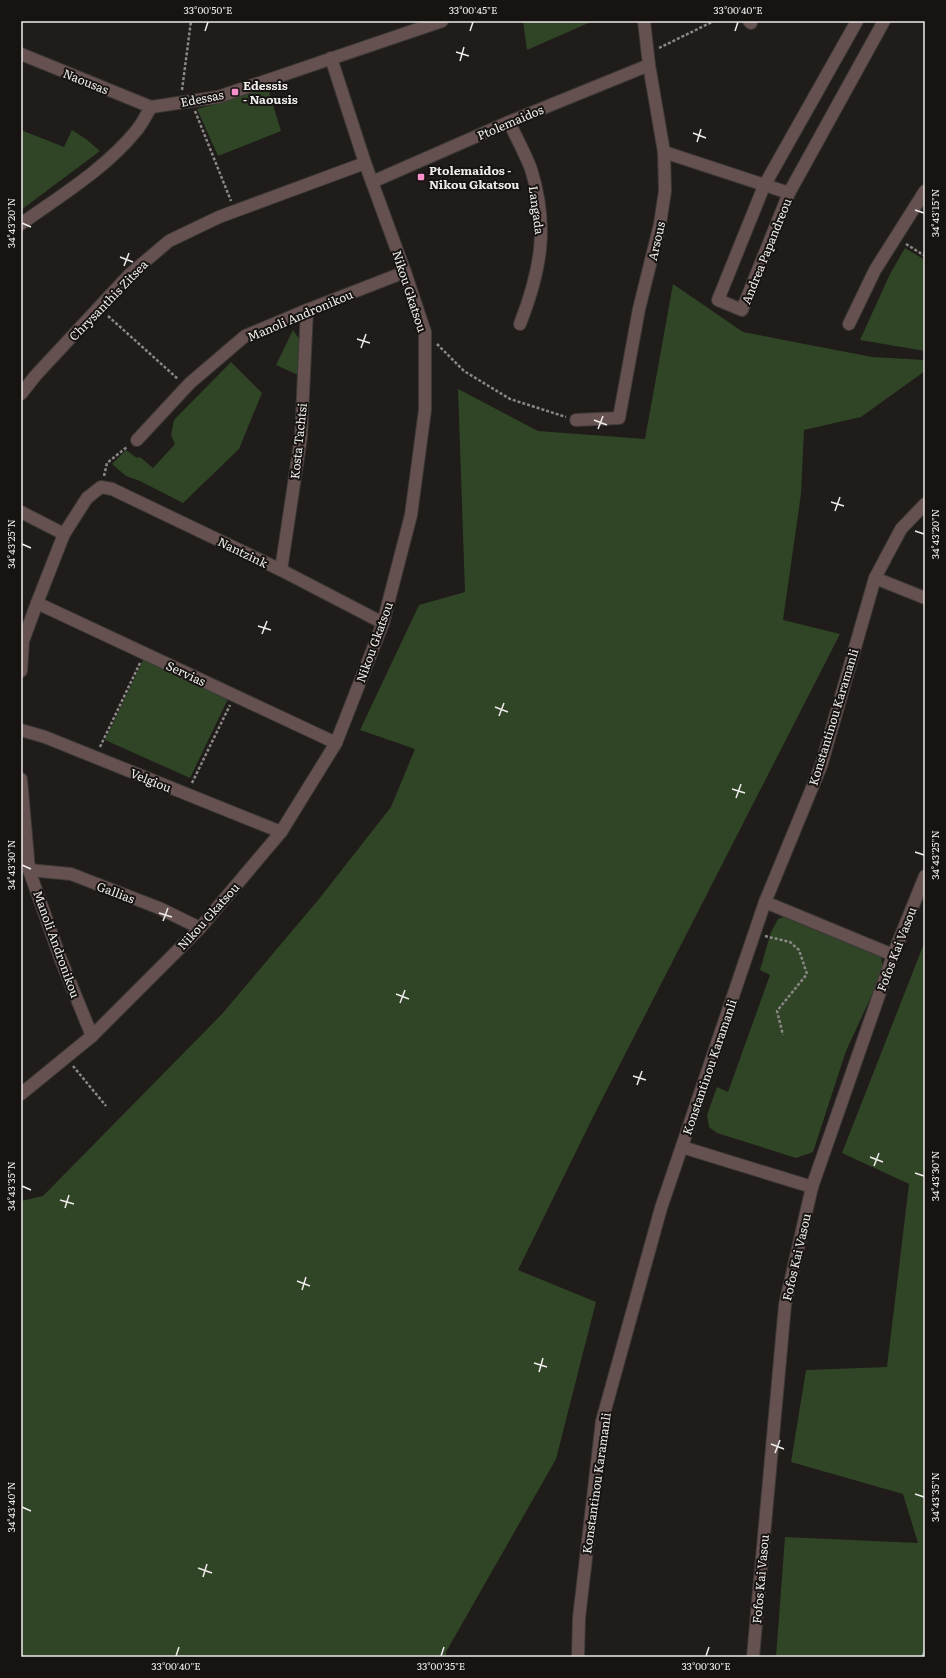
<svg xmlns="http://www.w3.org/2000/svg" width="946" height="1678" font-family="Literata,serif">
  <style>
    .green { fill: #304426 }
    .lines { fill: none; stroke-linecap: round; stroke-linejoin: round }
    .stream { stroke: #638e8f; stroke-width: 4 }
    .minor-casing { stroke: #3c3937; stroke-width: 14 }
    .path { stroke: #8a8886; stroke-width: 2.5; stroke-dasharray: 3 2; stroke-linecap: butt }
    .minor { stroke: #665151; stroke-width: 12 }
    .ticks { fill: none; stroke: #eeecea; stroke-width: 1.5 }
    .poi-dot { fill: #f890cc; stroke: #161311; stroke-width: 1.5 }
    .labels { text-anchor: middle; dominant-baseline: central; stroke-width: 4; stroke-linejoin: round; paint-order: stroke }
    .street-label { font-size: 12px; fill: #eeecea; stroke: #161311 }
    .poi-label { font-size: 12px; font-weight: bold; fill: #eeecea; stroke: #161311; text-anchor: start }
    .neatline { fill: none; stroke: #eeecea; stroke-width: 1.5 }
    .ticks-label { font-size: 10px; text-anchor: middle; fill: #eeecea }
  </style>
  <rect width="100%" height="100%" fill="#1f1c1a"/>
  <g class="green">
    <path d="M523 21H593L527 50Z"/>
    <path d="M267 85 281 131 218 156 197 109 212 105Z"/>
    <path d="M21 130 64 147 72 130 86 139 100 151 21 210Z"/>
    <path d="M905 248 925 260V351L860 340 890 274Z"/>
    <path d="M673 284 743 332 872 357 925 360V371L861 417 804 430 801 494 783 620 840 634 593 1117 518 1270 596 1302 556 1459 446 1652V1657H21V1201L43 1196 222 1014 319 899 391 807 415 749 360 730 419 605 465 592 458 389 538 431 645 439Z"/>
    <path d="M293 330 299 339 300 348 298 375 276 365Z"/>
    <path d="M231 362 262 393 239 449 183 503 140 481 126 476 112 464 126 450 137 458 140 457 153 468 175 444 171 435 174 420Z"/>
    <path d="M145 656 229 697 190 778 105 740Z"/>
    <path d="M789 915 881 954 883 971 846 1051 813 1152 796 1158 717 1133 709 1127 707 1115 717 1087 728 1092 770 975 760 970 771 932 778 919Z"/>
    <path d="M925 941V1657H776L785 1537 918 1543 903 1494 791 1462 806 1370 887 1367 909 1184 842 1153Z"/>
  </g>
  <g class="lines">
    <path class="stream" d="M923 1657 925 1653"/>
    <defs>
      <g id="minor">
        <path d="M749 21 751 23"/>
        <path d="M857 21 764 186 718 300 742 310 789 193 884 21"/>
        <path d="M21 54 151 107"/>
        <path d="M151 107 218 97 442 21"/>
        <path d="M509 122C516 137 525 153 531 169 549 226 541 270 520 324"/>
        <path d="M664 152 789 193"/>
        <path d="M372 182 509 122 649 65"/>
        <path d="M21 224C60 196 105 169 136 131 142 124 146 115 151 107"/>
        <path d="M849 324 875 270 925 191"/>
        <path d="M21 394 36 375 129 275 169 241 219 217 365 163"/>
        <path d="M576 420 619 418 639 309 660 224 665 191 664 152 649 65 644 21"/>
        <path d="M137 440 190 383 245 336 307 310 405 272"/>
        <path d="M21 512 64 534"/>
        <path d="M281 570 301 437 307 310"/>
        <path d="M875 578 925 598"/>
        <path d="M37 603 336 743"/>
        <path d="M21 671 23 641 37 603 64 534 87 498 101 487 112 489 281 570 383 623"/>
        <path d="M21 730 45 737 281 832"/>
        <path d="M21 779 29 870 61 960 92 1036"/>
        <path d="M29 870 71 874 159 908 200 928"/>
        <path d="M765 902 893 955"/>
        <path d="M21 1094 92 1036 200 928 281 832 336 743 383 623 411 515 425 410V332L405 272 365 163 331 58"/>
        <path d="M682 1147 812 1187"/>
        <path d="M578 1657 579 1618 602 1421 661 1208 765 902 821 766 875 578 901 529 925 504"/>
        <path d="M753 1657 785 1305 812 1187 893 955 925 876"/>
      </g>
    </defs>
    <use href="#minor" class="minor-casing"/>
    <g class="path">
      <path d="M659 48 714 21"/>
      <path d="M182 90 191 21"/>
      <path d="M195 111 231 201"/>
      <path d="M906 244 925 256"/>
      <path d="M108 316 178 379"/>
      <path d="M437 344 464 371 510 399 566 417"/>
      <path d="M104 476 107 463 127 447"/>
      <path d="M100 747 140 663"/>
      <path d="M192 783 230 705"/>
      <path d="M765 936 790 942 799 950 807 974 777 1011 783 1035"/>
      <path d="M73 1066 106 1106"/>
    </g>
    <use href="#minor" class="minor"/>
  </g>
  <path class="ticks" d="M205 31 208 22M470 31 473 22M735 31 738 22M456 52 469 56M460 61 464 47M693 133 706 138M697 142 701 129M915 210 924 213M22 223 31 227M120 257 133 262M124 266 129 253M357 339 370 343M361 348 366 334M594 420 607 425M598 429 603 416M831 502 844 506M835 511 840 497M915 531 924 534M22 544 31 548M258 626 271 630M262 634 267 621M495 707 508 712M499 716 504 703M732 789 745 793M736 798 741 784M915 852 924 855M22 865 31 869M159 913 172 917M163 921 168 908M396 994 409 999M400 1003 405 990M633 1076 646 1080M637 1085 642 1071M870 1157 883 1162M874 1166 879 1153M915 1173 924 1176M22 1186 31 1190M60 1200 74 1204M65 1208 69 1195M297 1281 310 1286M302 1290 306 1277M534 1363 547 1367M539 1372 543 1358M771 1444 784 1449M775 1453 780 1440M915 1494 924 1497M22 1507 31 1511M198 1568 212 1573M203 1577 207 1564M176 1656 179 1647M441 1656 444 1647M706 1656 709 1647"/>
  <g class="poi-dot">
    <rect x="231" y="88" width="8" height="8" rx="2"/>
    <rect x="417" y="173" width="8" height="8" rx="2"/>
  </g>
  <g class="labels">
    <g class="street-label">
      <text transform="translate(86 81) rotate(22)">Naousas</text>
      <text transform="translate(202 98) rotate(-11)">Edessas</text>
      <text transform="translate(510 122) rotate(-23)">Ptolemaidos</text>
      <text transform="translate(537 210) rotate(82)">Langada</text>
      <text transform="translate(656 241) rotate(-77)">Arsous</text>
      <text transform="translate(766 251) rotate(-68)">Andrea Papandreou</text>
      <text transform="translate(410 291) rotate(72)">Nikou Gkatsou</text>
      <text transform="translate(108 300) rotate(-46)">Chrysanthis Zitsea</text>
      <text transform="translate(300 315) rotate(-23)">Manoli Andronikou</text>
      <text transform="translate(298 441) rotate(-84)">Kosta Tachtsi</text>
      <text transform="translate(243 552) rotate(26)">Nantzink</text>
      <text transform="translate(374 642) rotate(-70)">Nikou Gkatsou</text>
      <text transform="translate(186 673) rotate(25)">Servias</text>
      <text transform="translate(833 717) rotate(-73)">Konstantinou Karamanli</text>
      <text transform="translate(151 780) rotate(22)">Velgiou</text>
      <text transform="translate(116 892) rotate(21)">Gallias</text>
      <text transform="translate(208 916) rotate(-48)">Nikou Gkatsou</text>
      <text transform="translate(57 944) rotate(70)">Manoli Andronikou</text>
      <text transform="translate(896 949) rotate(-69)">Fofos Kai Vasou</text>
      <text transform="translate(709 1067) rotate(-71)">Konstantinou Karamanli</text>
      <text transform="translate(796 1257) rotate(-77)">Fofos Kai Vasou</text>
      <text transform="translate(596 1483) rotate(-82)">Konstantinou Karamanli</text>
      <text transform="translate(760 1579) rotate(-85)">Fofos Kai Vasou</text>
    </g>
    <g class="poi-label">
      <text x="243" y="85">Edessis<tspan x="243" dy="14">- Naousis</tspan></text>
      <text x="429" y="170">Ptolemaidos -<tspan x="429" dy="14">Nikou Gkatsou</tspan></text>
    </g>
  </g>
  <rect width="946" height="1678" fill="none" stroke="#161311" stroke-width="44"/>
  <rect x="22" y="22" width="902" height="1634" class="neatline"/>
  <g class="ticks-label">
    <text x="208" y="14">33°00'50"E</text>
    <text x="473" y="14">33°00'45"E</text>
    <text x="738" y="14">33°00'40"E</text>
    <text transform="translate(935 213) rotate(-90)" y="4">34°43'15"N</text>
    <text transform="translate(11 223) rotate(-90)" y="4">34°43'20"N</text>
    <text transform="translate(935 534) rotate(-90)" y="4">34°43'20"N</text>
    <text transform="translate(11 544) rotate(-90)" y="4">34°43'25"N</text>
    <text transform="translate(935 855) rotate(-90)" y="4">34°43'25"N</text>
    <text transform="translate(11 865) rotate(-90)" y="4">34°43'30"N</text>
    <text transform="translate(935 1176) rotate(-90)" y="4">34°43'30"N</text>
    <text transform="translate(11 1186) rotate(-90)" y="4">34°43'35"N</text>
    <text transform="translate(935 1497) rotate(-90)" y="4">34°43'35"N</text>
    <text transform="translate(11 1507) rotate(-90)" y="4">34°43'40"N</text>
    <text x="176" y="1670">33°00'40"E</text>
    <text x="441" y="1670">33°00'35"E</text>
    <text x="706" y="1670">33°00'30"E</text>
  </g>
</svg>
